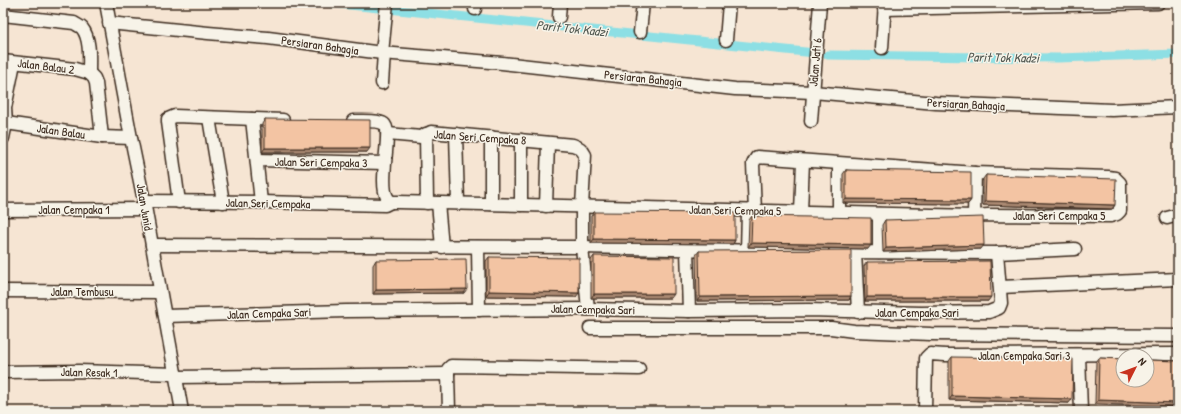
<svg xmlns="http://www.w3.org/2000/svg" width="1181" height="414" font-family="'Patrick Hand',sans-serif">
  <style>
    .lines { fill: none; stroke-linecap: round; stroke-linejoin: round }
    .canal { stroke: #8ddfe4; stroke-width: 9 }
    .minor-casing { stroke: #3b2a1e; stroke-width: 15 }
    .minor { stroke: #f7f3e8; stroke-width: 12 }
    .wall { fill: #d1a98c; stroke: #3b2a1e }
    .shaded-wall { fill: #aa8972; stroke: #3b2a1e }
    .building { fill: #f3c4a3; stroke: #3b2a1e }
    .labels { text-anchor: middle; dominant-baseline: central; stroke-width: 3; stroke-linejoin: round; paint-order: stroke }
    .street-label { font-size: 12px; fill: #3b2a1e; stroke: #f7f3e8 }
    .water-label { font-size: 13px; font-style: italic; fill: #505750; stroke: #f7f3e8 }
  </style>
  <rect width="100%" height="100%" fill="#f6e5d3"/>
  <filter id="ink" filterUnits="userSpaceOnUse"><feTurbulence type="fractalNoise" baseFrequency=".025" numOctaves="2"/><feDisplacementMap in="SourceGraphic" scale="8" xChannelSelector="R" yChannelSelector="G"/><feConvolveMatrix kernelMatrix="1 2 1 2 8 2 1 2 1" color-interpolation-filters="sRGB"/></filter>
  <g filter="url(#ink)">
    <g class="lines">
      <g class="canal">
        <path d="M330 3 815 53"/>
        <path d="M828 55 1058 58 1178 54"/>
      </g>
      <defs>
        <g id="minor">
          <path d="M106 3 131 138 144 201 182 411"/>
          <path d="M475 9V3"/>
          <path d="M884 9 1158 3"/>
          <path d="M3 15 74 23C77 25 80 26 82 28 91 39 89 60 89 73"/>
          <path d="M559 17 560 3"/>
          <path d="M109 23 208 33 268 38 382 53 502 63 735 89 813 92 936 103 1112 110 1178 107"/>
          <path d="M640 32 643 3"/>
          <path d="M726 40 729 3"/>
          <path d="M882 48 885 3"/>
          <path d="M382 53 387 3"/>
          <path d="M3 61 75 69 89 73"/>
          <path d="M89 73 94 78 96 83 102 137"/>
          <path d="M382 83 384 53"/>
          <path d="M209 118 223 202"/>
          <path d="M252 119 261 202"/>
          <path d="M353 121C361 121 379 120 384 124 393 130 378 183 387 197 387 198 390 201 391 202H398L974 216 988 215 1111 216 1117 214 1120 211V183L1115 178 1108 177 975 173 757 157 755 160 753 164 755 211"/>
          <path d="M811 121 820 3"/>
          <path d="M6 123 102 137 131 138"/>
          <path d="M388 134 421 137 431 132 573 145C579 147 582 149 585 155L582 206V247L588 309"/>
          <path d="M426 134 427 203"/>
          <path d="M456 134 458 203"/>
          <path d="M491 137V204"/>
          <path d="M3 138 6 123 5 108 14 63"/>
          <path d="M521 140V205"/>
          <path d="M257 160 384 163"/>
          <path d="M839 164V213"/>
          <path d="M144 201 261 202 385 205 391 202"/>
          <path d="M179 202 168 122V119L175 116 283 120"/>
          <path d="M438 203 442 247"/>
          <path d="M546 206 548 143"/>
          <path d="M3 210 145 209"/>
          <path d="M801 212 803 161"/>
          <path d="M974 216 975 173"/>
          <path d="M1167 218 1178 215"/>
          <path d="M152 245 582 247 762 251"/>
          <path d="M478 247 479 310"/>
          <path d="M687 250 689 311"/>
          <path d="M747 251 748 211"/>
          <path d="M835 252 997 253 1075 249"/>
          <path d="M855 252 858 312"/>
          <path d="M879 252V214"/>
          <path d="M1000 287 1178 279"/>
          <path d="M3 291 160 292"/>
          <path d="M165 316 346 311 588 309 689 311 809 310 921 313 989 312 999 308 1001 303 997 253"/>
          <path d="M590 328H831L854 331 931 334 1178 336"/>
          <path d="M1079 355 1081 411"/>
          <path d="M3 372 79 371 176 374"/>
          <path d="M176 377 448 374"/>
          <path d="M449 411 448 374V369L451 366 639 369"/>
          <path d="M925 411 926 358 930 354 945 355 1178 354"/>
        </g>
      </defs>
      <use href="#minor" class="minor-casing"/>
      <use href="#minor" class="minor"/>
    </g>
    <g class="wall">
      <path d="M265 119 367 152H262V124Z"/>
      <path d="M846 170 971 200 968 204 843 203V174Z"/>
      <path d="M986 175 1115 205 1112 209 983 205V179Z"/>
      <path d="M594 212 735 240 733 244 591 243V216Z"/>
      <path d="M752 216 868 249 748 247 749 220Z"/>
      <path d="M885 220 981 249 883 252 882 225Z"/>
      <path d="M699 251 851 296 849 300 697 301 696 255Z"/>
      <path d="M594 256 671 298H591V260Z"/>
      <path d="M489 257 576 297 486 296V261Z"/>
      <path d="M376 260 464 293 373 294V265Z"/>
      <path d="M867 262 988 301H865L864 266Z"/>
      <path d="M952 357 1069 403 949 400V361Z"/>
      <path d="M1099 358 1178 361 1095 404 1096 362Z"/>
    </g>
    <g class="shaded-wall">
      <path d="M265 148H370L367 152H262Z"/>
      <path d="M846 199 971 200 968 204 843 203Z"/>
      <path d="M985 201 1115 205 1112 209 983 205Z"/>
      <path d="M594 239 735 240 733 244 591 243Z"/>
      <path d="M751 243 871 245 868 249 748 247Z"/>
      <path d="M984 245 981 249 883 252 886 248Z"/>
      <path d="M467 289 464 293 373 294 376 290Z"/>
      <path d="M489 291 579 293 576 297 486 296Z"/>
      <path d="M594 294H674L671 298H591Z"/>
      <path d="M851 296 849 300 697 301 700 297Z"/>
      <path d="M867 297H991L988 301H865Z"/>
      <path d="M952 396 1072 399 1069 403 949 400Z"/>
      <path d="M1098 400 1178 403V407L1095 404Z"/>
    </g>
    <g class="building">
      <path d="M265 119 370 120V148H265Z"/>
      <path d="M846 170 971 172V200L846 199Z"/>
      <path d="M986 175 1116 179 1115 205 985 201Z"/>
      <path d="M594 212 735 213V240L594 239Z"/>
      <path d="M752 216 871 218V245L751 243Z"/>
      <path d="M983 217 984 245 886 248 885 220Z"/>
      <path d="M851 250V296L700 297 699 251Z"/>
      <path d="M594 256 674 257V294H594Z"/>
      <path d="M489 257 579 258V293L489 291Z"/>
      <path d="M466 259 467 289 376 290V260Z"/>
      <path d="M990 261 991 297H867V262Z"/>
      <path d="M952 357 1073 359 1072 399 952 396Z"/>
      <path d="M1099 358 1123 359V380H1147V360L1178 361V403L1098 400Z"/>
    </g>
  </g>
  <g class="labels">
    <g class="street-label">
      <text transform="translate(320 45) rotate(8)">Persiaran Bahagia</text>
      <text transform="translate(815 62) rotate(-85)">Jalan Jati 6</text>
      <text transform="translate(46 66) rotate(7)">Jalan Balau 2</text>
      <text transform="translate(643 78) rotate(6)">Persiaran Bahagia</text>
      <text transform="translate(966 104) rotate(3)">Persiaran Bahagia</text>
      <text transform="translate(61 131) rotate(8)">Jalan Balau</text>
      <text transform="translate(480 137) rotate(4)">Jalan Seri Cempaka 8</text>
      <text transform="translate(321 162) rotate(1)">Jalan Seri Cempaka 3</text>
      <text transform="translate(268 203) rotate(1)">Jalan Seri Cempaka</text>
      <text transform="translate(145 207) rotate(80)">Jalan Junid</text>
      <text x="74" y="209">Jalan Cempaka 1</text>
      <text transform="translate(735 210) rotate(1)">Jalan Seri Cempaka 5</text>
      <text x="1059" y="215">Jalan Seri Cempaka 5</text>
      <text x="82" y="291">Jalan Tembusu</text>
      <text transform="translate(593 309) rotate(1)">Jalan Cempaka Sari</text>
      <text x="917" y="312">Jalan Cempaka Sari</text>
      <text transform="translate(269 313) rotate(-2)">Jalan Cempaka Sari</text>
      <text x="1024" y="355">Jalan Cempaka Sari 3</text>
      <text transform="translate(89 372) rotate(1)">Jalan Resak 1</text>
    </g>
    <g class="water-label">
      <text transform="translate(572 28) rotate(6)">Parit Tok Kadzi</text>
      <text transform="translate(1003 57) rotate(1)">Parit Tok Kadzi</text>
    </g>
  </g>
  <rect width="1181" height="414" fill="none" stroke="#f7f3e8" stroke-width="16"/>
  <rect x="8" y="8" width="1165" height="398" fill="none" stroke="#3b2a1e" stroke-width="1.5" filter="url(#ink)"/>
  <g transform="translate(1135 368) rotate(48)"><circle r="19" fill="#f7f3e8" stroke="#aca397"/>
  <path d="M0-3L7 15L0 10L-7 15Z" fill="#c8321e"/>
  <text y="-6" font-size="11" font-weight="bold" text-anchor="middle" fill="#3b2a1e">N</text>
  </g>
</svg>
